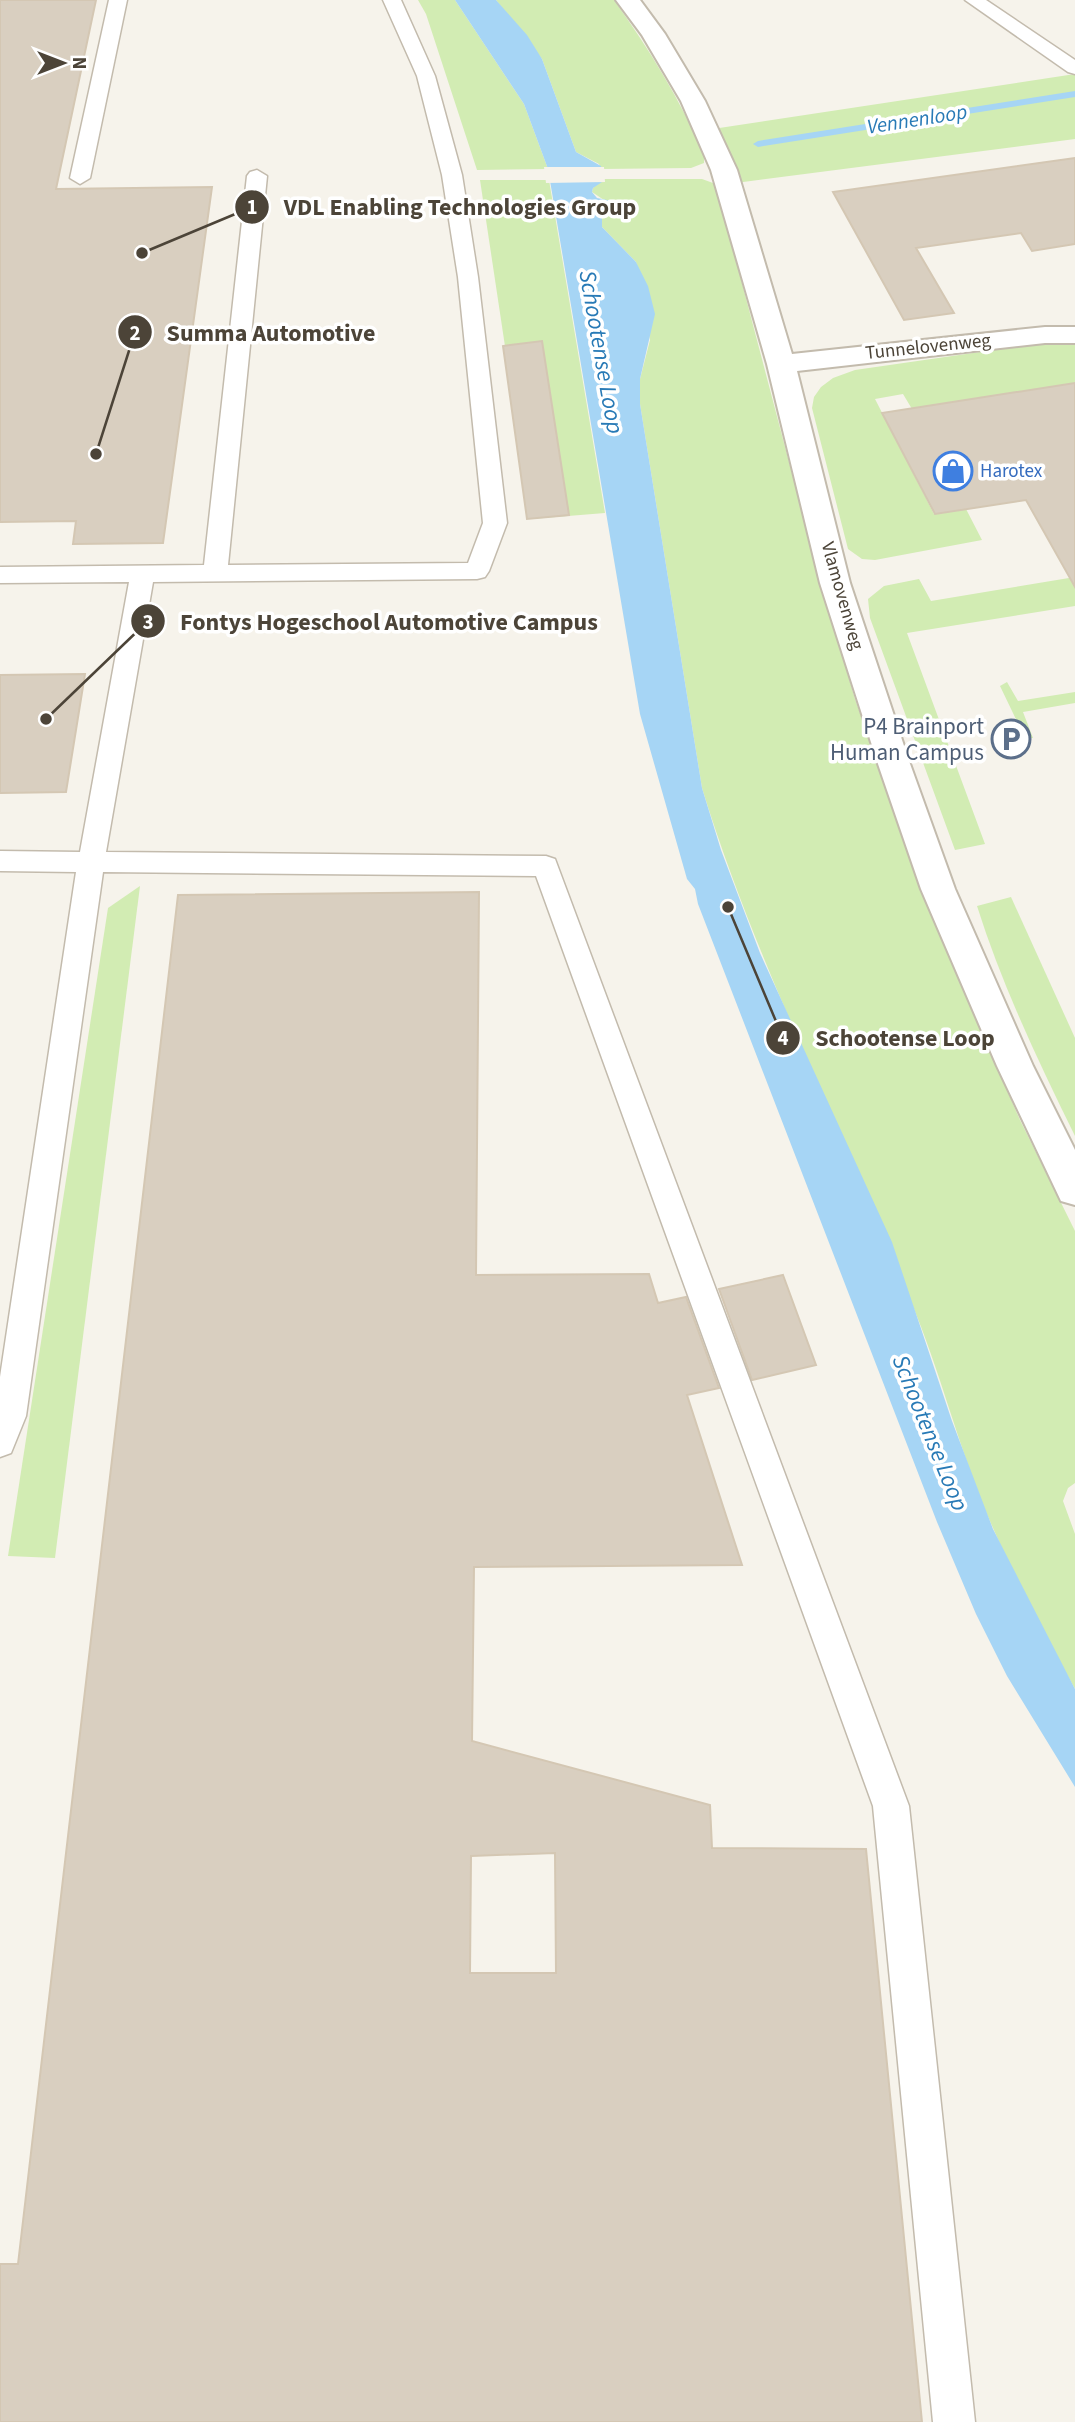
<svg xmlns="http://www.w3.org/2000/svg" width="1075" height="2422" font-family="'Source Sans 3',sans-serif">
  <style>
    .green { fill: #d2ecb3 }
    .water { fill: #a6d5f5 }
    .pier { fill: #f6f3eb }
    .lines { fill: none; stroke-linecap: round; stroke-linejoin: round }
    .stream { fill: #a6d5f5; fill-rule: evenodd }
    .building { fill: #d9cfc0; stroke: #d4c7b3; stroke-width: 2; fill-rule: evenodd }
    .service-casing { stroke: #c3bbad; stroke-width: 3 }
    .minor-casing { stroke: #c3bbad; stroke-width: 4 }
    .service { fill: #fff; fill-rule: evenodd }
    .minor { fill: #fff; fill-rule: evenodd }
    .labels { text-anchor: middle; dominant-baseline: central; stroke-width: 7; stroke-linejoin: round; paint-order: stroke }
    .far-street-label { font-size: 19px; fill: #4c4438; stroke: #fff }
    .far-shop-label { font-size: 19px; fill: #366cbe; stroke: #fff; text-anchor: start }
    .far-water-label { font-size: 21px; font-style: italic; fill: #287ab6; stroke: #fff }
    .service-label { font-size: 23px; fill: #4e5e75; stroke: #fff; text-anchor: end }
    .water-label { font-size: 24px; font-style: italic; fill: #287ab6; stroke: #fff }
    .leader { fill: none; stroke: #4c4438; stroke-width: 2.5 }
    .callout-dot { fill: #4c4438; stroke: #fff; stroke-width: 2.5 }
    .mark-label { font-size: 21px; text-anchor: middle; font-weight: bold; fill: #fff }
    .callout-label { font-size: 24px; text-anchor: middle; font-weight: bold; fill: #4c4438; stroke: #fff; stroke-width: 7; stroke-linejoin: round; paint-order: stroke }
  </style>
  <rect width="100%" height="100%" fill="#f6f3eb"/>
  <g class="green">
    <path d="M418 0H455L524 104 548 169 477 170 426 14Z"/>
    <path d="M496 0H614C649 49 680 99 704 155V163L691 168 601 169 599 164 576 152 542 59Z"/>
    <path d="M1075 74V139L728 184 706 130Z"/>
    <path d="M602 179H702L713 183 717 188 820 580 855 699 913 862 969 1003 1020 1120 1075 1231V1483L1068 1488 1063 1501 1075 1534V1689C1046 1637 1017 1583 993 1528 962 1459 944 1384 916 1314 847 1137 758 970 702 788L640 404V379L650 340 636 262 602 227V217L608 213 604 200 592 192 593 188Z"/>
    <path d="M480 180H549L605 513 531 519Z"/>
    <path d="M1063 340H1075V383L912 409 903 394 875 399 934 514 966 509 982 540 875 560 862 559 848 549 812 408 814 397 821 387 833 378 855 370Z"/>
    <path d="M1075 577V606L907 633 985 844 955 850 870 618 868 599 884 586 919 579 931 601Z"/>
    <path d="M1007 682 1018 701 1075 692V703L1023 712 1033 738H1025L1000 686Z"/>
    <path d="M140 886 55 1558 8 1556 108 908Z"/>
    <path d="M1011 897 1075 1038V1136C1038 1061 1002 985 977 906Z"/>
  </g>
  <path class="water" d="M455 0H496L527 35 542 59 576 152 601 166 602 182 593 188 592 192 597 198 612 201 610 204 612 207 602 217V227L636 262 648 286 655 314 640 379V404L702 788 721 850 760 953 892 1242 952 1421 993 1529 1075 1689V1787L1007 1676 976 1614 937 1522 698 904 695 889 687 879 640 714 548 169 524 104Z"/>
  <path class="pier" d="M544 167H604L605 182 546 183Z"/>
  <g class="lines">
    <path class="stream" d="M1075 91V97L758 147 753 144 758 141Z"/>
  </g>
  <g class="building">
    <path d="M0 0H96L56 189 212 187 163 543 73 544 76 521 0 522Z"/>
    <path d="M1075 158V244L1032 251 1021 233 916 248 954 313 904 320 833 192Z"/>
    <path d="M542 341 569 515 527 519 503 346Z"/>
    <path d="M1075 383V587L1026 500 935 514 882 413Z"/>
    <path d="M85 674 66 792 0 793V675Z"/>
    <path d="M479 892 476 1275 649 1274 658 1303 686 1297 719 1388 687 1395 742 1565 474 1567 472 1741 710 1805 712 1848 866 1849 922 2422H0V2264H18L178 895ZM555 1853 556 1973H470L471 1856Z"/>
    <path d="M783 1275 816 1365 752 1380 719 1289Z"/>
  </g>
  <g class="lines">
    <defs>
      <g id="service">
        <path d="M109 0H127L90 178 80 184 70 178Z"/>
        <path d="M383 0H401L435 76 462 175 478 277 507 523 489 571 485 577 477 579 153 582 106 852 546 856 555 859 909 1806 975 2422H933L873 1806 536 876 103 872 26 1416 11 1453 0 1457V1377L76 872 0 871V851L80 852 129 582 0 583V567L204 565 247 176 250 172 257 170 267 176 228 565 468 563 483 523 458 277 442 175 417 76Z"/>
        <path d="M965 0H986L1075 60V74L1068 72Z"/>
      </g>
      <path id="minor" d="M616 0H640L665 34 705 101 737 170 792 354 1045 327H1075V343H1045L797 371 850 583 909 761 955 889 1033 1066 1075 1150V1205L1061 1201 997 1066 921 889 877 761 820 583 767 364 711 170 681 101 642 35Z"/>
    </defs>
    <use href="#service" class="service-casing"/>
    <use href="#minor" class="minor-casing"/>
    <use href="#service" class="service"/>
    <use href="#minor" class="minor"/>
  </g>
  <defs>
    <symbol id="shop-ring" viewBox="-11 -11 22 22"><circle r="9.5" fill="#fff" stroke="#3f7fe0" stroke-width="1.5"/><path d="M-5-2.5h2.3a2.7 3.5 0 0 1 5.4 0H5L5.5 6h-11ZM-1.5-2.5h3a1.5 2.3 0 0 0-3 0Z" fill="#3f7fe0"/></symbol>
    <symbol id="parking-ring" viewBox="-11 -11 22 22"><circle r="9.5" fill="#fff" stroke="#5c6f8a" stroke-width="1.5"/><path d="M-3.5-5.5H1a3.5 3.5 0 0 1 0 7H-1V5.5H-3.5ZM-1-3.4V-.6H.8a1.4 1.4 0 0 0 0-2.8Z" fill="#5c6f8a"/></symbol>
  </defs>
  <g fill-rule="evenodd">
    <use href="#shop-ring" x="931" y="449" width="44" height="44"/>
    <use href="#parking-ring" x="989" y="717" width="44" height="44"/>
  </g>
  <g class="labels">
    <g class="far-street-label">
      <text transform="translate(928 347) rotate(-6)">Tunnelovenweg</text>
      <text transform="translate(842 596) rotate(74)">Vlamovenweg</text>
    </g>
    <g class="far-shop-label">
      <text x="980" y="471">Harotex</text>
    </g>
    <g class="far-water-label">
      <text transform="translate(917 119) rotate(-9)">Vennenloop</text>
    </g>
    <g class="service-label">
      <text x="984" y="726">P4 Brainport<tspan x="984" dy="26">Human Campus</tspan></text>
    </g>
    <g class="water-label">
      <text transform="translate(601 352) rotate(80)">Schootense Loop</text>
      <text transform="translate(930 1433) rotate(68)">Schootense Loop</text>
    </g>
  </g>
  <path class="leader" d="M142 253L252 207M96 454L135 332M46 719L148 621M728 907L783 1038"/>
  <g class="callout-dot">
    <circle cx="142" cy="253" r="7"/>
    <circle cx="96" cy="454" r="7"/>
    <circle cx="46" cy="719" r="7"/>
    <circle cx="728" cy="907" r="7"/>
    <circle cx="252" cy="207" r="18"/>
    <circle cx="135" cy="332" r="18"/>
    <circle cx="148" cy="621" r="18"/>
    <circle cx="783" cy="1038" r="18"/>
  </g>
  <g class="mark-label">
    <text x="252" y="214">1</text>
    <text x="135" y="340">2</text>
    <text x="148" y="629">3</text>
    <text x="783" y="1045">4</text>
  </g>
  <g class="callout-label">
    <text x="460" y="215">VDL Enabling Technologies Group</text>
    <text x="271" y="341">Summa Automotive</text>
    <text x="389" y="630">Fontys Hogeschool Automotive Campus</text>
    <text x="905" y="1046">Schootense Loop</text>
  </g>
  <g transform="translate(63 63) rotate(90)" stroke="#ffffff" stroke-width="5" paint-order="stroke">
  <path d="M0-5L12 26L0 18L-12 26Z" fill="#4c4438"/>
  <text y="-10" font-size="19" font-weight="bold" text-anchor="middle" fill="#4c4438">N</text>
  </g>
</svg>
